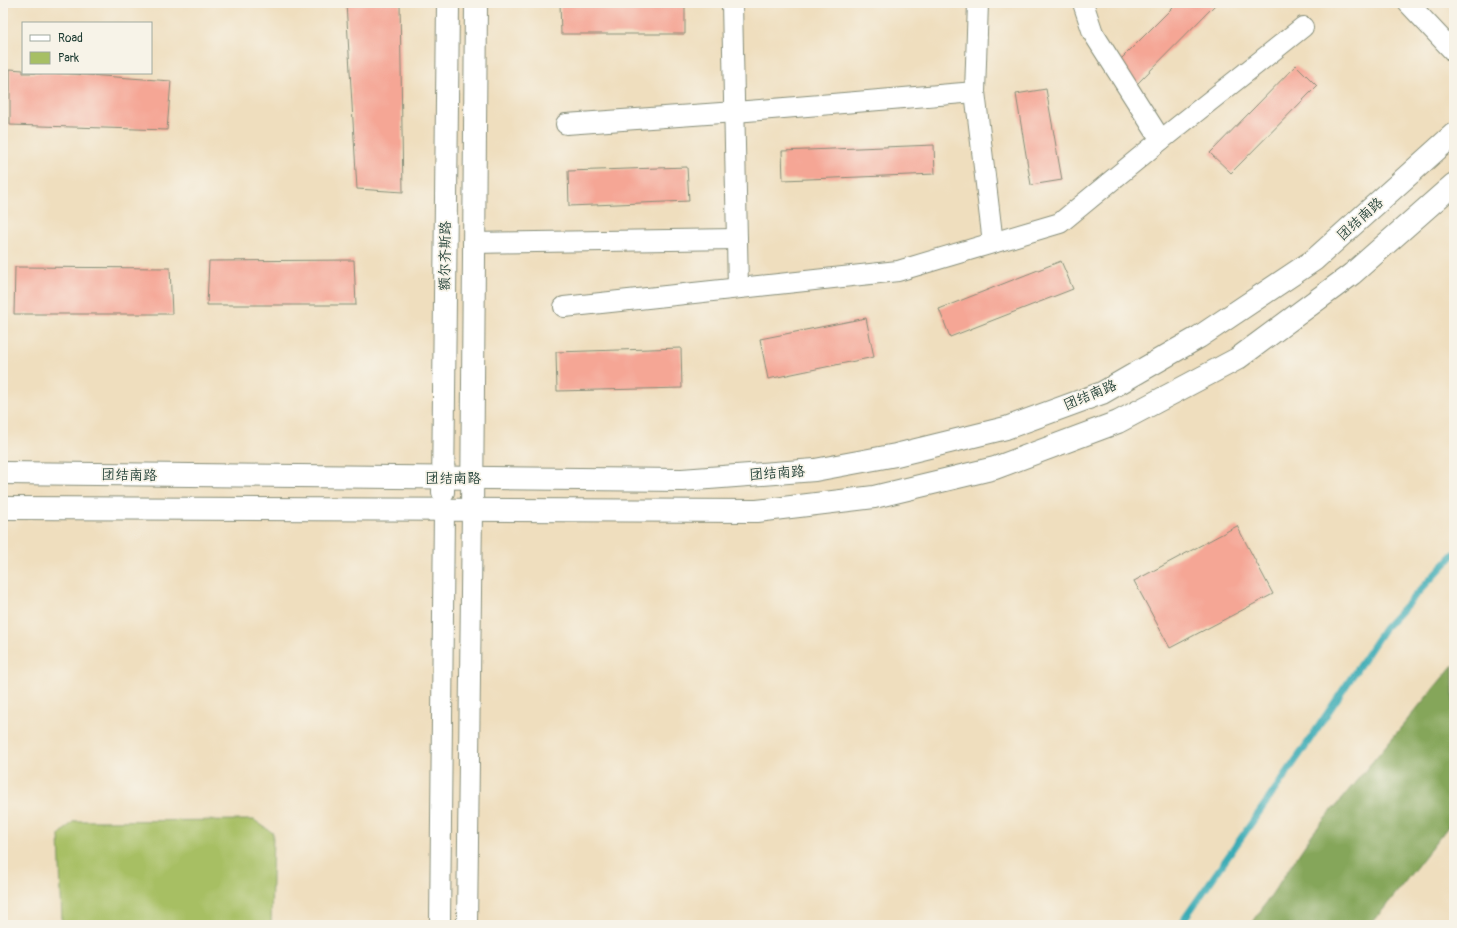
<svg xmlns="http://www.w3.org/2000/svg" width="1457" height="928" font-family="Pangolin,'LXGW WenKai TC',sans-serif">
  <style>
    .green { fill: #a7bf64; stroke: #637e4c }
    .forest { fill: #85a65a; stroke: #527247 }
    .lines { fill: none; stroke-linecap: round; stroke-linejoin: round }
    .stream { stroke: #3bacb6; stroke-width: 7 }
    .building { fill: #f5a695 }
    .street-casing { stroke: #878e79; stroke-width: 22 }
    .secondary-casing { stroke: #878e79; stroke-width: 24 }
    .street { stroke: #fff; stroke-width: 20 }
    .secondary { stroke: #fff; stroke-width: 22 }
    .labels { text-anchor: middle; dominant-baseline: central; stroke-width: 3.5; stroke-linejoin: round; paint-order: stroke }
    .street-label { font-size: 14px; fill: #1f3d34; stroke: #f7f3e8 }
  </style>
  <rect width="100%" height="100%" fill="#f7f3e8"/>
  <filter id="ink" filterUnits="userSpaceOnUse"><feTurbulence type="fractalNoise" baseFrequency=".025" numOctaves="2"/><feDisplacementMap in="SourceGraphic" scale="8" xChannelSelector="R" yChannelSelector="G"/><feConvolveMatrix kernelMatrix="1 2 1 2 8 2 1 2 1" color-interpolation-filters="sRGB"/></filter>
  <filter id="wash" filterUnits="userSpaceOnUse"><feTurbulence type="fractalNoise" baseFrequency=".012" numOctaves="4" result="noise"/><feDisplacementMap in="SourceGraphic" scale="16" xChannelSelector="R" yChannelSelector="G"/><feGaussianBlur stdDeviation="0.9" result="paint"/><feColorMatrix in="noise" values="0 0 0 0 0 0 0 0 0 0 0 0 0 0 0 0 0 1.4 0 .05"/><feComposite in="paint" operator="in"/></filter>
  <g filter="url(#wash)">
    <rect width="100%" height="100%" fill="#efdebe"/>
    <path class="green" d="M254 820 273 833 271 925H62L59 835 74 821Z"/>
    <path class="forest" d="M1453 665 1454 819 1371 925H1251L1313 833Z"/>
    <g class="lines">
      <path class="stream" d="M1180 925 1300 754 1384 629 1454 554"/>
    </g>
    <g id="blocks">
      <g class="building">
        <path d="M346 3H400L403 192 357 189Z"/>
        <path d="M560 3H685V34H561Z"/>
        <path d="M1177 3H1217L1135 86 1114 66Z"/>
        <path d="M1296 65 1317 86 1231 173 1210 153Z"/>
        <path d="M10 69 23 70V73H61L171 81 167 130 10 125Z"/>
        <path d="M1046 89 1062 180 1031 185 1016 94Z"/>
        <path d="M934 145 935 174 783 180 782 151Z"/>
        <path d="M687 167 689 201 569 206 568 171Z"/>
        <path d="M354 260 356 305H207L209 261Z"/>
        <path d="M1061 261 1073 289 950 337 939 309Z"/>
        <path d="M15 267 170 268 172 314H14Z"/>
        <path d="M866 318 874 357 768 379 760 339Z"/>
        <path d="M681 348 682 388 557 391 556 352Z"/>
        <path d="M1237 526 1273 594 1170 648 1134 581Z"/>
      </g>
    </g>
  </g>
  <g filter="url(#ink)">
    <use href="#blocks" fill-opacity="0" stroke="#878e79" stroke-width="1"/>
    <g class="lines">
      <defs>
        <g id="street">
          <path d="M732 3 738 288"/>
          <path d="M978 3 975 92 993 243"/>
          <path d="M1408 3 1454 52"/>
          <path d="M566 124 735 112 975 92"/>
          <path d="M1161 140 1303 27"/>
          <path d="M473 243 737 239"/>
          <path d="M564 307 898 271 1060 223 1161 140 1093 33 1083 3"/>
          <path d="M440 925 444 510"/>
          <path d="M467 925 472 510"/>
        </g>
        <g id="secondary">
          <path d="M3 473 682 480 815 470 896 455 1006 428 1102 393 1199 337 1314 260 1454 134"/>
          <path d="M443 492 448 3"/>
          <path d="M3 508 757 511 874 497 995 468 1118 422 1237 359 1352 274 1454 184"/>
          <path d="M472 510 476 3"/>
        </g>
      </defs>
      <use href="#street" class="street-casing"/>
      <use href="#secondary" class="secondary-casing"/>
      <use href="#street" class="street"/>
      <use href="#secondary" class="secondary"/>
    </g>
  </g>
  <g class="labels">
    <g class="street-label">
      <text transform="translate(1360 219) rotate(-42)">团结南路</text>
      <text transform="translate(445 256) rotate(-89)">额尔齐斯路</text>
      <text transform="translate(1090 395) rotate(-23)">团结南路</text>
      <text transform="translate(777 473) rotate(-4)">团结南路</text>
      <text transform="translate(129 475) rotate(1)">团结南路</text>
      <text x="453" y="478">团结南路</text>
    </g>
  </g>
  <rect width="1457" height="928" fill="none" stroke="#f7f3e8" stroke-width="16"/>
  <rect x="22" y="22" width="130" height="52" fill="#f7f3e8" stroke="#a1aaa0"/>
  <rect x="30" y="35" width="20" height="6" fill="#ffffff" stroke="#a1aaa0"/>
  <text x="58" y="42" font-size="12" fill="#1f3d34">Road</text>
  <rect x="30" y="52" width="20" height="12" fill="#a7bf64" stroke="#a1aaa0"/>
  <text x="58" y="62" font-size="12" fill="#1f3d34">Park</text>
</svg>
